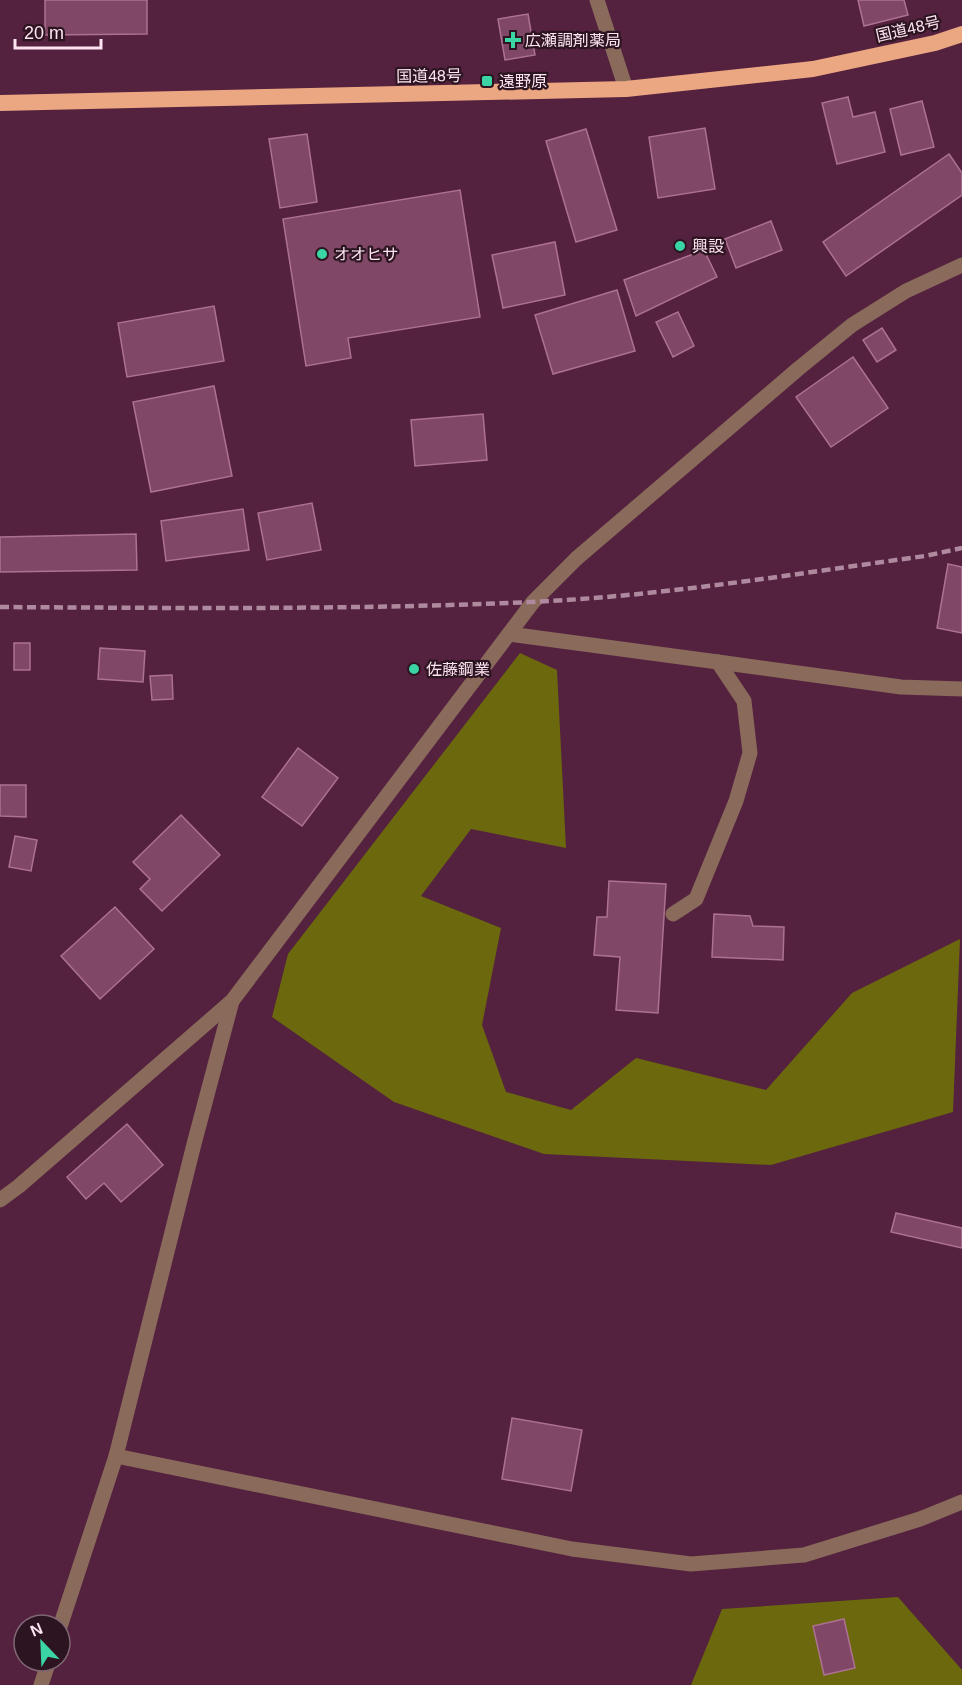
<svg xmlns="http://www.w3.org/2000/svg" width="962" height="1685" font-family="Arial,'Noto Sans JP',sans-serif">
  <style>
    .forest { fill: #6b680e }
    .building { fill: #804866; stroke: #ad7191; stroke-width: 1.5 }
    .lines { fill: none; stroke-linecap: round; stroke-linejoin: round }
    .minor { stroke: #896a5b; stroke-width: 15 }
    .tertiary { stroke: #896a5b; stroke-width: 15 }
    .trunk { stroke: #eba682; stroke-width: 16 }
    .rail { stroke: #af899e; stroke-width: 4.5; stroke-dasharray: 9 4.5; stroke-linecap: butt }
    .poi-dot { fill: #3bd4a4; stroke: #2c1521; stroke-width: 2 }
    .labels { text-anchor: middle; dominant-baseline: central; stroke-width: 4.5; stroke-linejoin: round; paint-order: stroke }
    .street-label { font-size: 16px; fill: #fee3f0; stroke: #2c1521 }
    .poi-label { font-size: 16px; fill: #fee3f0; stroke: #2c1521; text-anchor: start }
  </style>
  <rect width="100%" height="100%" fill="#54213e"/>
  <g class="forest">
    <path d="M520 653 557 670 566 848 471 829 421 896 501 928 482 1025 506 1092 571 1110 636 1058 766 1090 852 993 960 939 953 1112 771 1165 544 1154 394 1102 272 1017 288 954Z"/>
    <path d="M898 1597 962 1670V1685H691L722 1609Z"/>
  </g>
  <g class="building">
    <path d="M45 0H147V34L45 35Z"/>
    <path d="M858 0H904L908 15 864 26Z"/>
    <path d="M528 14 535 55 505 60 498 19Z"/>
    <path d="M848 97 853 117 875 112 885 152 837 164 822 103Z"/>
    <path d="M922 101 934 147 901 155 890 109Z"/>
    <path d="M705 128 715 189 658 198 649 137Z"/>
    <path d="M586 129 617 230 576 242 546 141Z"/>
    <path d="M307 134 317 202 280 208 269 139Z"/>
    <path d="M949 154 962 173V195L846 276 823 242Z"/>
    <path d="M460 190 480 317 348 338 351 358 306 366 283 219Z"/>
    <path d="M771 221 782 250 736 268 725 239Z"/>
    <path d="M555 242 565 295 503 308 492 255Z"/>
    <path d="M704 250 717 277 636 316 624 280Z"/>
    <path d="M617 290 635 351 553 374 535 315Z"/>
    <path d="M214 306 224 361 127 377 118 323Z"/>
    <path d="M678 312 694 346 673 357 656 322Z"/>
    <path d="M882 328 896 350 877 362 863 340Z"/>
    <path d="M853 357 888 408 831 447 796 397Z"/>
    <path d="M214 386 232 476 151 492 133 402Z"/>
    <path d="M483 414 487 460 415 466 411 420Z"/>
    <path d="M312 503 321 550 267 560 258 513Z"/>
    <path d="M243 509 249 550 166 561 161 521Z"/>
    <path d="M136 534 137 570 0 572V537Z"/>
    <path d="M948 564 962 567V633L937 628Z"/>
    <rect x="14" y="643" width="16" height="27"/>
    <path d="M100 648 145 651 143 682 98 679Z"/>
    <path d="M172 675 173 699 152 700 150 676Z"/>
    <path d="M298 748 338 778 302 826 262 797Z"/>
    <path d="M0 785H26V817L0 816Z"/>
    <path d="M181 815 220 855 162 911 140 889 150 879 133 862Z"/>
    <path d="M15 836 37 840 31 871 9 867Z"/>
    <path d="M609 881 666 884 658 1013 616 1010 620 957 594 955 597 917H607Z"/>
    <path d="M115 907 154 949 100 999 61 956Z"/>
    <path d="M714 914 750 916 753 926 784 927 783 960 712 957Z"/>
    <path d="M127 1124 163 1165 121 1202 104 1183 86 1199 67 1177Z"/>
    <path d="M896 1213 962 1228V1248L891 1232Z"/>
    <path d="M512 1418 582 1430 571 1491 502 1479Z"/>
    <path d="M844 1619 855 1668 824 1675 813 1626Z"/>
  </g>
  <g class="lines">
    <g class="minor">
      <path d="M597 0 626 89"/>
      <path d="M577 558 798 369 852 325 906 291 962 265"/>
      <path d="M509 634 718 662 744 701 750 753 736 801 696 899 673 914"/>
      <path d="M718 662 901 687 962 689"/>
      <path d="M116 1456 572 1549 691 1564 804 1555 920 1519 962 1502"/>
      <path d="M60 1627 116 1456 194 1144 232 1001"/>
      <path d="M41 1685 49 1661"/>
    </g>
    <path class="tertiary" d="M0 1200 19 1186 232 1001 533 602 577 558"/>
    <path class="trunk" d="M0 103 626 89 813 69 935 43 962 34"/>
    <path class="rail" d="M0 607C177 608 354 610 531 602 663 596 794 574 925 556L962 548"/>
  </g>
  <g class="poi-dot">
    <path d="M510 31h6v6h6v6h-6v6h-6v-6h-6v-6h6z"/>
    <rect x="481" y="75" width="12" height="12" rx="3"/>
    <circle cx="680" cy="246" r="6"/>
    <circle cx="322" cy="254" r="6"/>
    <circle cx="414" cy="669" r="6"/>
  </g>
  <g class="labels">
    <g class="street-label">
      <text transform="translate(908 29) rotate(-13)">国道48号</text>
      <text transform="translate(429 76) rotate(-1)">国道48号</text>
    </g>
    <g class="poi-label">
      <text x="525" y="40">広瀬調剤薬局</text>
      <text x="499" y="81">遠野原</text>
      <text x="692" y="246">興設</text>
      <text x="334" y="254">オオヒサ</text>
      <text x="426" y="669">佐藤鋼業</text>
    </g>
  </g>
  <g transform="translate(42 1643) rotate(337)"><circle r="28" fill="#2c1521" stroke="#806774" stroke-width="1.5"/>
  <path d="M0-4.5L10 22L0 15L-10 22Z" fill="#3bd4a4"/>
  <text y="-9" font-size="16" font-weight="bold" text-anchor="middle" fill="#fee3f0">N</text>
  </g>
  <path d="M15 39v9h86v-9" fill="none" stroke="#fee3f0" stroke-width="3"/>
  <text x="24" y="39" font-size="18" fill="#fee3f0" stroke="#2c1521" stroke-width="4.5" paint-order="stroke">20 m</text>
</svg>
